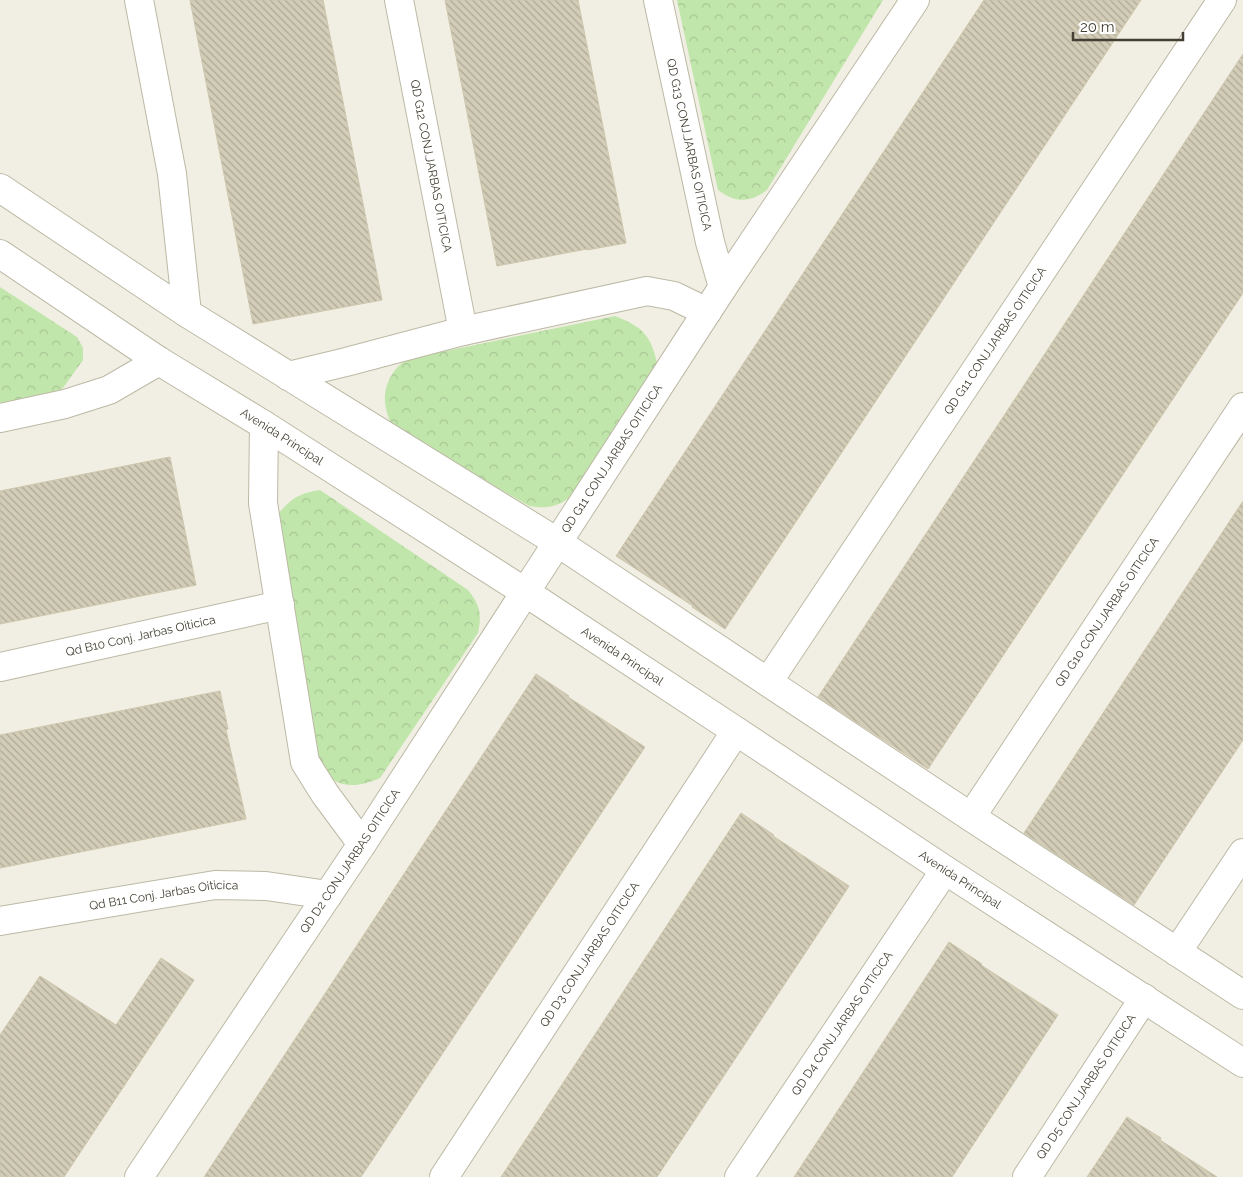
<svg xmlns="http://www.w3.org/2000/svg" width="1243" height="1177" font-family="Raleway,sans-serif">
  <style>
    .forest { fill: url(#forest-crowns) }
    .building { fill: url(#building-back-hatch); stroke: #cdc6ac }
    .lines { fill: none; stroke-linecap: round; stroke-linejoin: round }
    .minor-casing { stroke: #bcb9a5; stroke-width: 30 }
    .minor { stroke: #fff; stroke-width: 28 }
    .labels { text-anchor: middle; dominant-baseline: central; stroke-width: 4.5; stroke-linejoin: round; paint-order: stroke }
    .street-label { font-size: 12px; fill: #433f33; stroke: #fff }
  </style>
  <defs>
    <pattern id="forest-crowns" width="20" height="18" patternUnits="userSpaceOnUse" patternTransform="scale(1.25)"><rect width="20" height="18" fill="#c1e6ab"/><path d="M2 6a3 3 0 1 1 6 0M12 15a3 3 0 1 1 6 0" fill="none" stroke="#a7c694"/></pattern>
    <pattern id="building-back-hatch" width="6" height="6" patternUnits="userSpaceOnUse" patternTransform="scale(1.25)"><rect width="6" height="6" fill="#d3cdb8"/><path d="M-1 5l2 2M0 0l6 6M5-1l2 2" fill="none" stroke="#ada896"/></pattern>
  </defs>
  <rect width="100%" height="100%" fill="#f1efe3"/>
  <g class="forest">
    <path d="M677 0H883L767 190C750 203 735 203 718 190Z"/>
    <path d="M0 287 77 337 83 348V360L63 388 50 395 0 405Z"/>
    <path d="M615 316C645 328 651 336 658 367L571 497C556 507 547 509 529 506L392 426C383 406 381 389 395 370 398 366 403 362 407 359Z"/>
    <path d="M320 490 468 590C480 605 482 614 478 633L380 778C351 791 334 786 312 763L276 516C292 498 297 494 320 490Z"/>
  </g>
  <g class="building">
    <path d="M190 0H323L382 300 253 324Z"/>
    <path d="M445 0H578L626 243 587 250V249L497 266Z"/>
    <path d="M984 0H1141L725 629 692 607 693 606 616 556Z"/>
    <path d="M1243 54V293L928 769 818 697Z"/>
    <path d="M170 457 196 585 0 624V491Z"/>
    <path d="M1243 501V740L1134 905 1024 833Z"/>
    <path d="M536 674 569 696 568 697 645 747 361 1177H204Z"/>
    <path d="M220 691 228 729 226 730 246 819 0 868V735Z"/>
    <path d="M741 813 774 835 773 836 849 886 827 920 657 1177H501Z"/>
    <path d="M949 942 982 964 981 965 1058 1015 952 1177H794Z"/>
    <path d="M161 958 194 980 64 1177H0V1035L40 976 116 1025Z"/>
    <path d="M1127 1117 1161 1138 1160 1140 1217 1177H1087Z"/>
  </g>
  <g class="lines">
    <defs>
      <g id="minor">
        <path d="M139 0 172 174 187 313"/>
        <path id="s1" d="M399 0 463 331"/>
        <path id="s2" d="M658 0 710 242 723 287"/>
        <path d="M0 188 187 313 557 542 971 817 1243 995"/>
        <path id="s3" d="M0 254 159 361 264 425 525 592 736 731 945 870 1243 1063"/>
        <path d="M288 376 346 362 463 331 647 291 674 296 707 312"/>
        <path d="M0 418 65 404 109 390 159 361"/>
        <path d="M264 425 263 503 305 762 325 794 362 844"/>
        <path id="s4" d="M0 667 280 605"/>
        <path id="s5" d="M768 682 1222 0"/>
        <path id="s6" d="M971 817 1243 407"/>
        <path id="s7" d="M0 921 215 885 266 886 328 895"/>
        <path d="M1177 952 1243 853"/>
        <path id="s8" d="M139 1177 362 844 723 287 915 0"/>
        <path id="s9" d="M444 1177 736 731"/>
        <path id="s10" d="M739 1177 945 870"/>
        <path id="s11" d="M1027 1177 1144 998"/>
      </g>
    </defs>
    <use href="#minor" class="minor-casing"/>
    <use href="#minor" class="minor"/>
  </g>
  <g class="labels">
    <g class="street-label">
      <text stroke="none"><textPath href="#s2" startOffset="148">QD G13 CONJ.JARBAS OITICICA</textPath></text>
      <text stroke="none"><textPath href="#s1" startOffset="169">QD G12 CONJ.JARBAS OITICICA</textPath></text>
      <text stroke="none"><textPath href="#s5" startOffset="410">QD G11 CONJ.JARBAS OITICICA</textPath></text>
      <text stroke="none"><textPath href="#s3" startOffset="336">Avenida Principal</textPath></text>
      <text stroke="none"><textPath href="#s8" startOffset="860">QD G11 CONJ.JARBAS OITICICA</textPath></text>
      <text stroke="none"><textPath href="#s6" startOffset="246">QD G10 CONJ.JARBAS OITICICA</textPath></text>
      <text stroke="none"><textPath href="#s4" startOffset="144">Qd B10 Conj. Jarbas Oiticica</textPath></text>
      <text stroke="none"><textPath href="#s3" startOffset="741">Avenida Principal</textPath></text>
      <text stroke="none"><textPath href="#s8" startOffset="380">QD D2 CONJ.JARBAS OITICICA</textPath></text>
      <text stroke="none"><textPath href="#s3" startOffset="1146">Avenida Principal</textPath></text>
      <text stroke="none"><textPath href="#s7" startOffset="166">Qd B11 Conj. Jarbas Oiticica</textPath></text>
      <text stroke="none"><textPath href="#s9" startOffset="266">QD D3 CONJ.JARBAS OITICICA</textPath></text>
      <text stroke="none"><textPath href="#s10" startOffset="185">QD D4 CONJ.JARBAS OITICICA</textPath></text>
      <text stroke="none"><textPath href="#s11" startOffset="108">QD D5 CONJ.JARBAS OITICICA</textPath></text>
    </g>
  </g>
  <path d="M1073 32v8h110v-8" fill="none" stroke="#433f33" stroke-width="2.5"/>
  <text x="1080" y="32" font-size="15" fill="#433f33" stroke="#ffffff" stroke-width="4" paint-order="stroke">20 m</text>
</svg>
